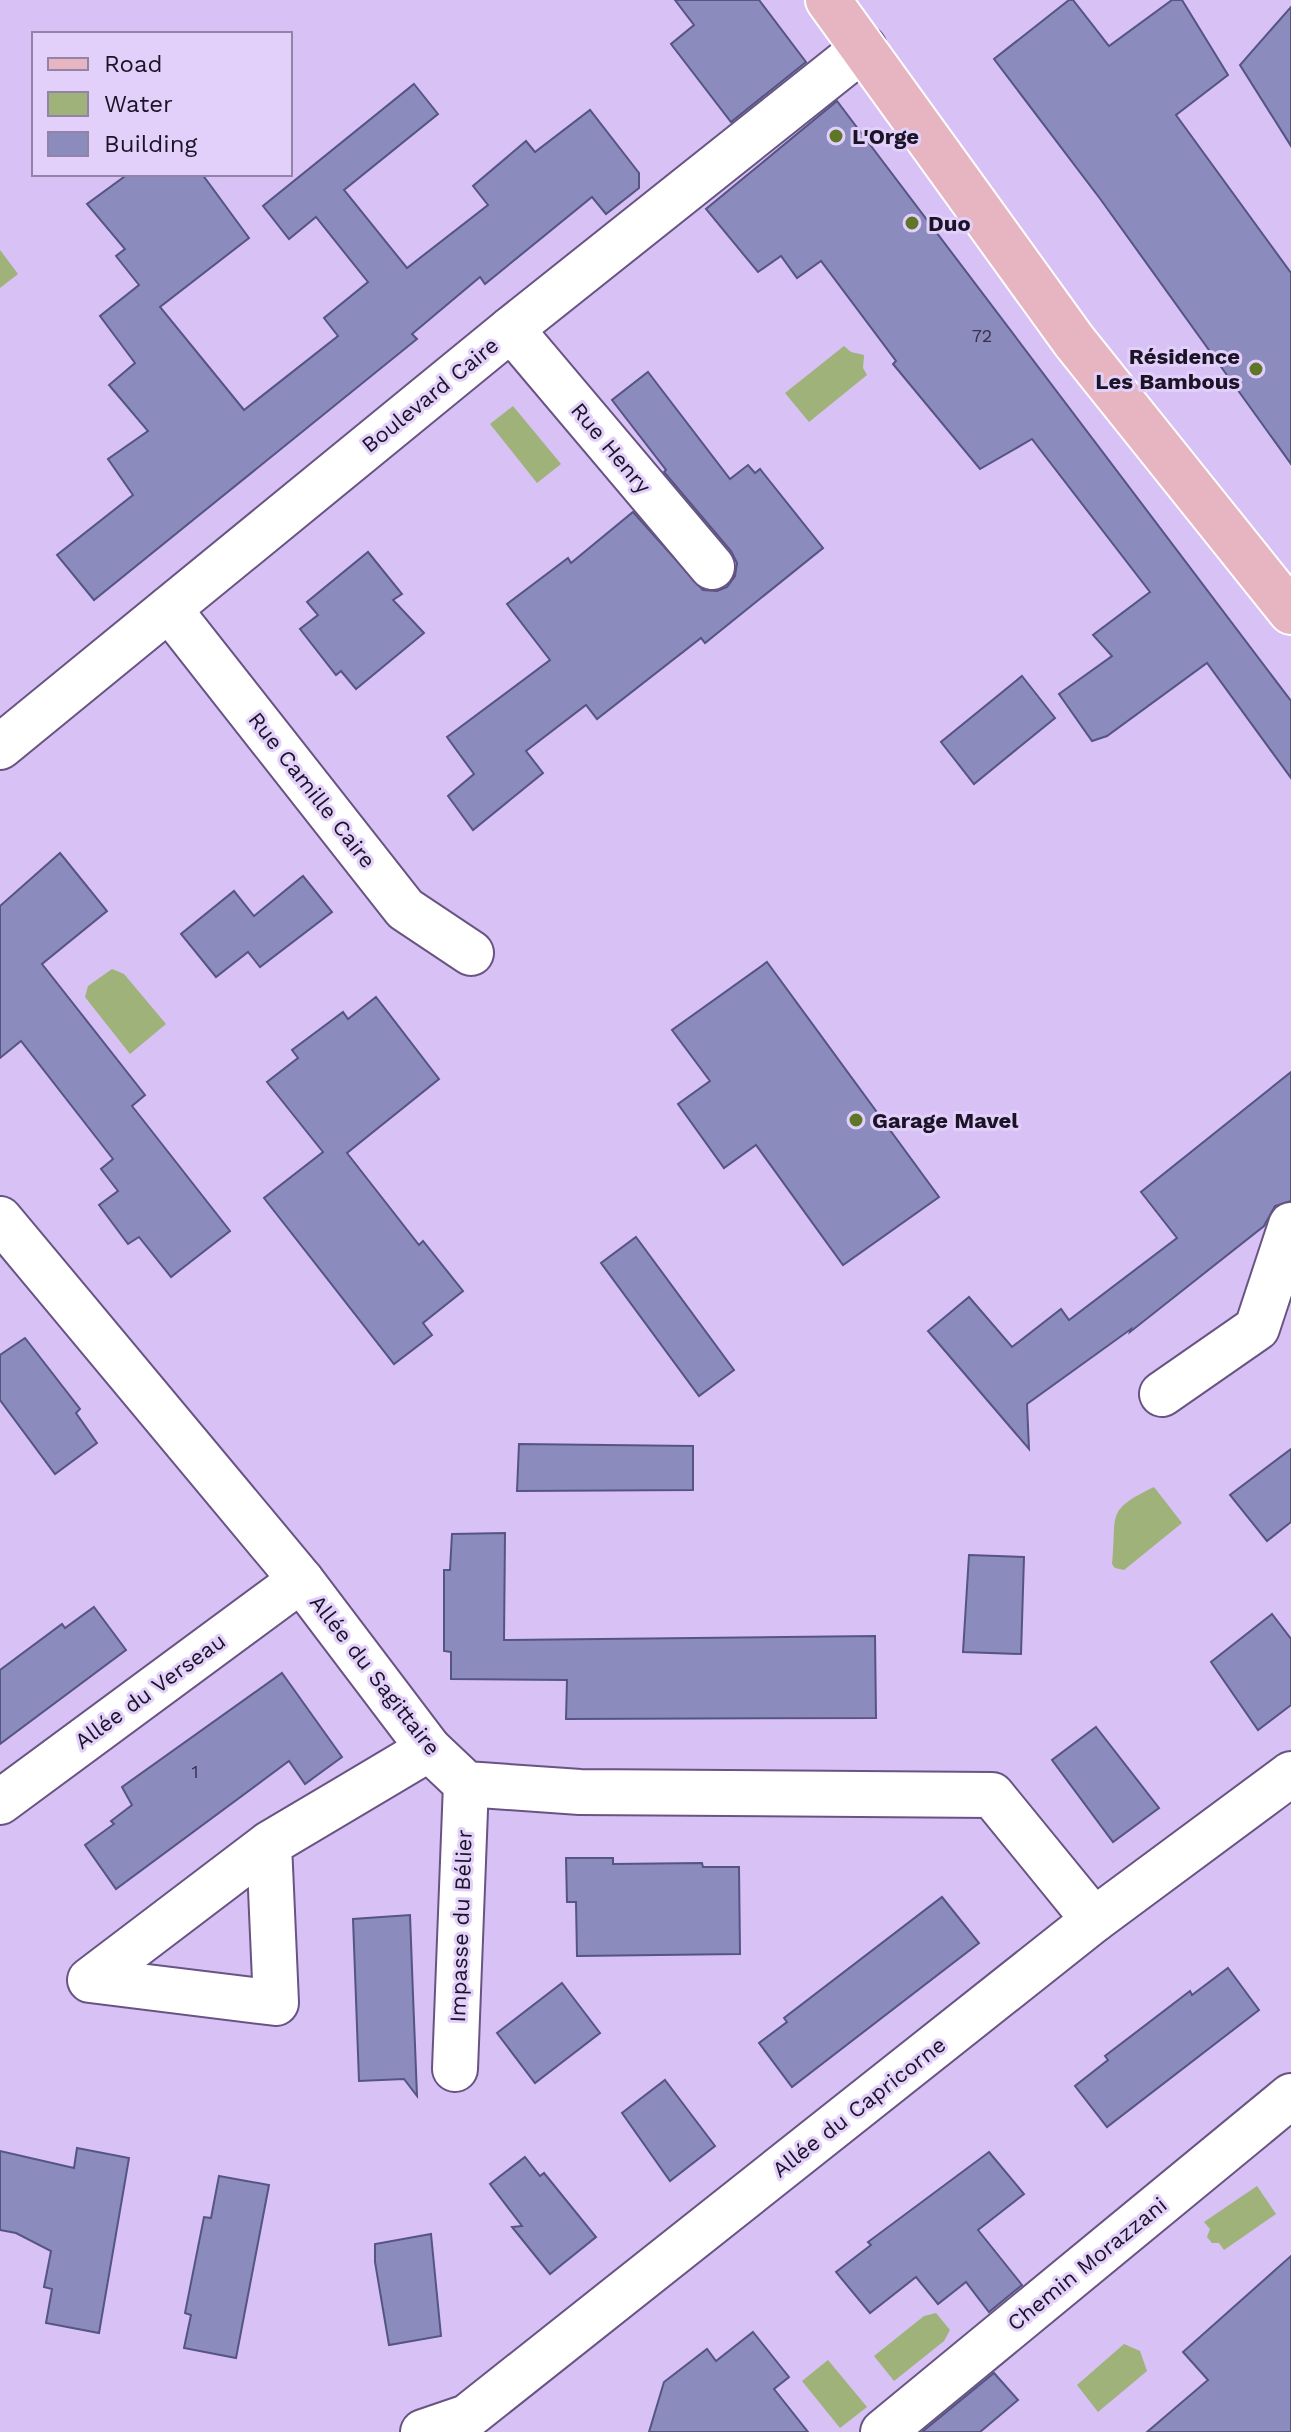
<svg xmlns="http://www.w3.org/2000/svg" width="1291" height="2432" font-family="'Work Sans',sans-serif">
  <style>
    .water { fill: #9eb27a }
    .building { fill: #8b8bbe; stroke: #555483; stroke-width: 2 }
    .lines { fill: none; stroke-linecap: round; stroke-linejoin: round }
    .minor-casing { stroke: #685482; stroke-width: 48 }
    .major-casing { stroke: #fff; stroke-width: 48 }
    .minor { stroke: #fff; stroke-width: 44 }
    .major { stroke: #e6b5c1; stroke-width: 44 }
    .poi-dot { fill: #5f7628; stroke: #e2d0fb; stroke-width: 3 }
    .labels { text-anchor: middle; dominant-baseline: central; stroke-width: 6; stroke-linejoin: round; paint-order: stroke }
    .number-label { font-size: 18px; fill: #37314c }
    .poi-label { font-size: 22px; font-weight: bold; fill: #1b1326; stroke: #e2d0fb; text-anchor: start }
    .street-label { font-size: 22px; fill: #1b1326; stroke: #e2d0fb }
  </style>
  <rect width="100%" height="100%" fill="#d7c1f5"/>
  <g class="water">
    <path d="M0 250 18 274 0 288Z"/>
    <path d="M844 346 851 352 864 355 863 368 867 375 809 422 785 393Z"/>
    <path d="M513 406 561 464 537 483 490 424Z"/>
    <path d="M112 969 124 974 166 1024 130 1054 85 997 88 986Z"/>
    <path d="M1154 1487 1182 1523 1124 1570 1115 1568 1112 1564C1117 1513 1105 1511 1154 1487Z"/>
    <path d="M1257 2186 1276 2214 1224 2250 1219 2243H1212L1207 2237 1210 2229 1204 2222Z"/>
    <path d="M936 2313 950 2330 944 2341 894 2381 874 2356 924 2316Z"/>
    <path d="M1124 2344 1140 2351 1147 2371 1098 2412 1077 2385Z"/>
    <path d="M828 2360 867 2407 840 2428 802 2381Z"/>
  </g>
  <g class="building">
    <path d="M675 0H759L806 62 731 122 671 44 694 25Z"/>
    <path d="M1069 0H1073L1109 46 1172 0H1182L1228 75 1176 115 1291 273V464L1101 200 994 59Z"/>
    <path d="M1291 7V146L1240 65Z"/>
    <path d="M414 84 438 114 344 190 407 268 488 205 473 186 526 141 535 152 590 110 639 173V188L606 214 592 197 485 284 480 277 412 334 417 339 94 600 57 555 133 495 108 459 148 431 109 385 135 363 100 316 139 285 116 256 125 249 87 204 128 174H202L249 238 160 307 244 410 338 336 324 318 368 282 316 217 289 239 263 206Z"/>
    <path d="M837 101 1291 701V778L1207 663 1107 736 1092 741 1059 694 1112 656 1093 635 1150 592 1032 439 980 469 893 364 896 361 821 261 797 278 781 256 758 272 706 209Z"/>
    <path d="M648 372 730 479 748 465 755 473 760 469 823 548 705 643 701 638 597 719 586 705 526 751 543 773 473 830 448 796 474 774 447 737 550 660 507 604 568 558 571 563 633 512 703 590 717 591 727 587 735 576 737 563 731 551 664 472 666 470 612 400Z"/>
    <path d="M368 552 402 594 393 600 424 633 356 689 341 671 336 675 300 629 318 615 307 602Z"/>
    <path d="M1022 676 1055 718 974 784 941 742Z"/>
    <path d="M60 853 107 911 42 964 145 1095 132 1106 230 1231 171 1277 139 1237 128 1244 99 1205 118 1191 101 1169 113 1159 21 1041 0 1058V906Z"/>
    <path d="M303 876 332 912 260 967 248 952 216 977 181 934 234 891 254 916Z"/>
    <path d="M767 962 939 1197 843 1265 756 1145 724 1168 678 1104 710 1081 672 1030Z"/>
    <path d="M376 997 439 1079 347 1153 419 1245 423 1241 463 1291 423 1323 432 1335 394 1364 264 1198 323 1152 267 1082 298 1058 292 1050 343 1012 348 1019Z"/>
    <path d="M1291 1072V1201L1275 1206 1264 1226 1130 1332 1131 1329 1027 1404 1029 1449 928 1331 969 1297 1012 1347 1061 1309 1069 1320 1177 1238 1141 1192Z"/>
    <path d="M636 1237 734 1370 699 1396 601 1263Z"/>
    <path d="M25 1338 80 1409 76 1413 97 1443 55 1474 0 1400V1355Z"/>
    <path d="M519 1444 693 1446V1490L517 1491Z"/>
    <path d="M1291 1449V1522L1267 1541 1230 1495Z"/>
    <path d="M505 1533 504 1640 875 1636 876 1718 566 1719 567 1680 451 1679V1652L444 1651V1570H450L452 1534Z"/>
    <path d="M969 1555 1024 1557 1021 1654 963 1652Z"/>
    <path d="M94 1607 126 1650 0 1744V1670L62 1624 65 1628Z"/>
    <path d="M1272 1614 1291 1639V1705L1258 1730 1211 1662Z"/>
    <path d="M282 1673 342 1757 305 1784 289 1761 116 1889 85 1845 114 1824 111 1821 132 1805 122 1787Z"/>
    <path d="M1096 1727 1159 1808 1113 1842 1052 1760Z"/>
    <path d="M566 1858H613V1864L702 1863 703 1867H739L740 1954 577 1956 576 1902H567Z"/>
    <path d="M942 1897 979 1943 792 2087 759 2043 787 2022 784 2018Z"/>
    <path d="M410 1915 413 1995 417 2096 404 2079 359 2081 356 1999 353 1919Z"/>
    <path d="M1228 1968 1259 2010 1107 2127 1075 2086 1108 2060 1105 2056 1190 1991 1192 1995Z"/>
    <path d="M562 1983 600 2033 535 2083 497 2033Z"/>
    <path d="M665 2080 715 2146 670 2181 622 2113Z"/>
    <path d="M77 2148 129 2158 99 2333 46 2323 52 2289 44 2287 51 2251 16 2233 0 2230V2151L74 2168Z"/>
    <path d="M989 2152 1024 2194 978 2230 1022 2285 989 2312 966 2282 938 2304 916 2277 870 2313 836 2272 871 2245 868 2242Z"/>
    <path d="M525 2157 540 2176 544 2173 596 2237 550 2274 512 2227 522 2226 490 2184Z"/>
    <path d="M219 2176 269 2185 236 2358 184 2348 191 2315 185 2313 204 2217 211 2218Z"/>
    <path d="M431 2234 441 2336 389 2345 375 2262V2244Z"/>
    <path d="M1291 2256V2432H1147L1208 2380 1183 2352Z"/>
    <path d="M753 2332 789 2377 774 2389 808 2432H649L664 2382 707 2349 716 2361Z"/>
    <path d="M994 2373 1018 2400 980 2432H922Z"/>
  </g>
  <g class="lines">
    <defs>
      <g id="minor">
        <path d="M511 329 712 567"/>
        <path d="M169 609 405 909 471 953"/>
        <path d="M0 747 511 329 864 48"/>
        <path d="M0 1219 301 1580 429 1749 466 1784 580 1792 992 1795 1094 1920"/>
        <path d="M1162 1394 1257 1328 1291 1225"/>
        <path d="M0 1802 301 1580"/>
        <path d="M269 1844 276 2003 90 1980 269 1844 429 1749"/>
        <path d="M455 2069 466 1784"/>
        <path d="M423 2432 467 2417 1094 1920 1291 1774"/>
        <path d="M883 2432 1291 2096"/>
      </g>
      <path id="major" d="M828 0 1074 341 1291 612"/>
    </defs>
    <use href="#minor" class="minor-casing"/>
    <use href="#major" class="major-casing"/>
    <use href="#minor" class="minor"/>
    <use href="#major" class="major"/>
  </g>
  <g class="poi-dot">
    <circle cx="836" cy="136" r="8"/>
    <circle cx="912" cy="223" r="8"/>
    <circle cx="1256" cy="369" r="8"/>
    <circle cx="856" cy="1120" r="8"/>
  </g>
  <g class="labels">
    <g class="number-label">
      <text x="982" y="335">72</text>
      <text x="195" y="1771">1</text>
    </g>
    <g class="poi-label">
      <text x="852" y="136">L'Orge</text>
      <text x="928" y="223">Duo</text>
      <text x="1240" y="356" text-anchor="end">Résidence<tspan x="1240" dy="25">Les Bambous</tspan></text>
      <text x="872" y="1120">Garage Mavel</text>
    </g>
    <g class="street-label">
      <text transform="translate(430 395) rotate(-39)">Boulevard Caire</text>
      <text transform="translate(611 448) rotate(50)">Rue Henry</text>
      <text transform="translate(312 790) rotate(52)">Rue Camille Caire</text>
      <text transform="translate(375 1675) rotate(52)">Allée du Sagittaire</text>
      <text transform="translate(150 1691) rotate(-36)">Allée du Verseau</text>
      <text transform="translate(461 1926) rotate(-88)">Impasse du Bélier</text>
      <text transform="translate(859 2107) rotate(-38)">Allée du Capricorne</text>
      <text transform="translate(1087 2264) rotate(-39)">Chemin Morazzani</text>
    </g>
  </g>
  <rect x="32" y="32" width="260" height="144" fill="#e2d0fb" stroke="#9284a6" stroke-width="2"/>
  <rect x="48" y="58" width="40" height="12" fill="#e6b5c1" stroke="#9284a6" stroke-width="2"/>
  <text x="104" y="72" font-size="24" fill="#1b1326">Road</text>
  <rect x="48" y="92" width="40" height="24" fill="#9eb27a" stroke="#9284a6" stroke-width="2"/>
  <text x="104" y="112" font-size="24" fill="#1b1326">Water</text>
  <rect x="48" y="132" width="40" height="24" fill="#8b8bbe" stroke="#9284a6" stroke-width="2"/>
  <text x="104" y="152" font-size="24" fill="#1b1326">Building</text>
</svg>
